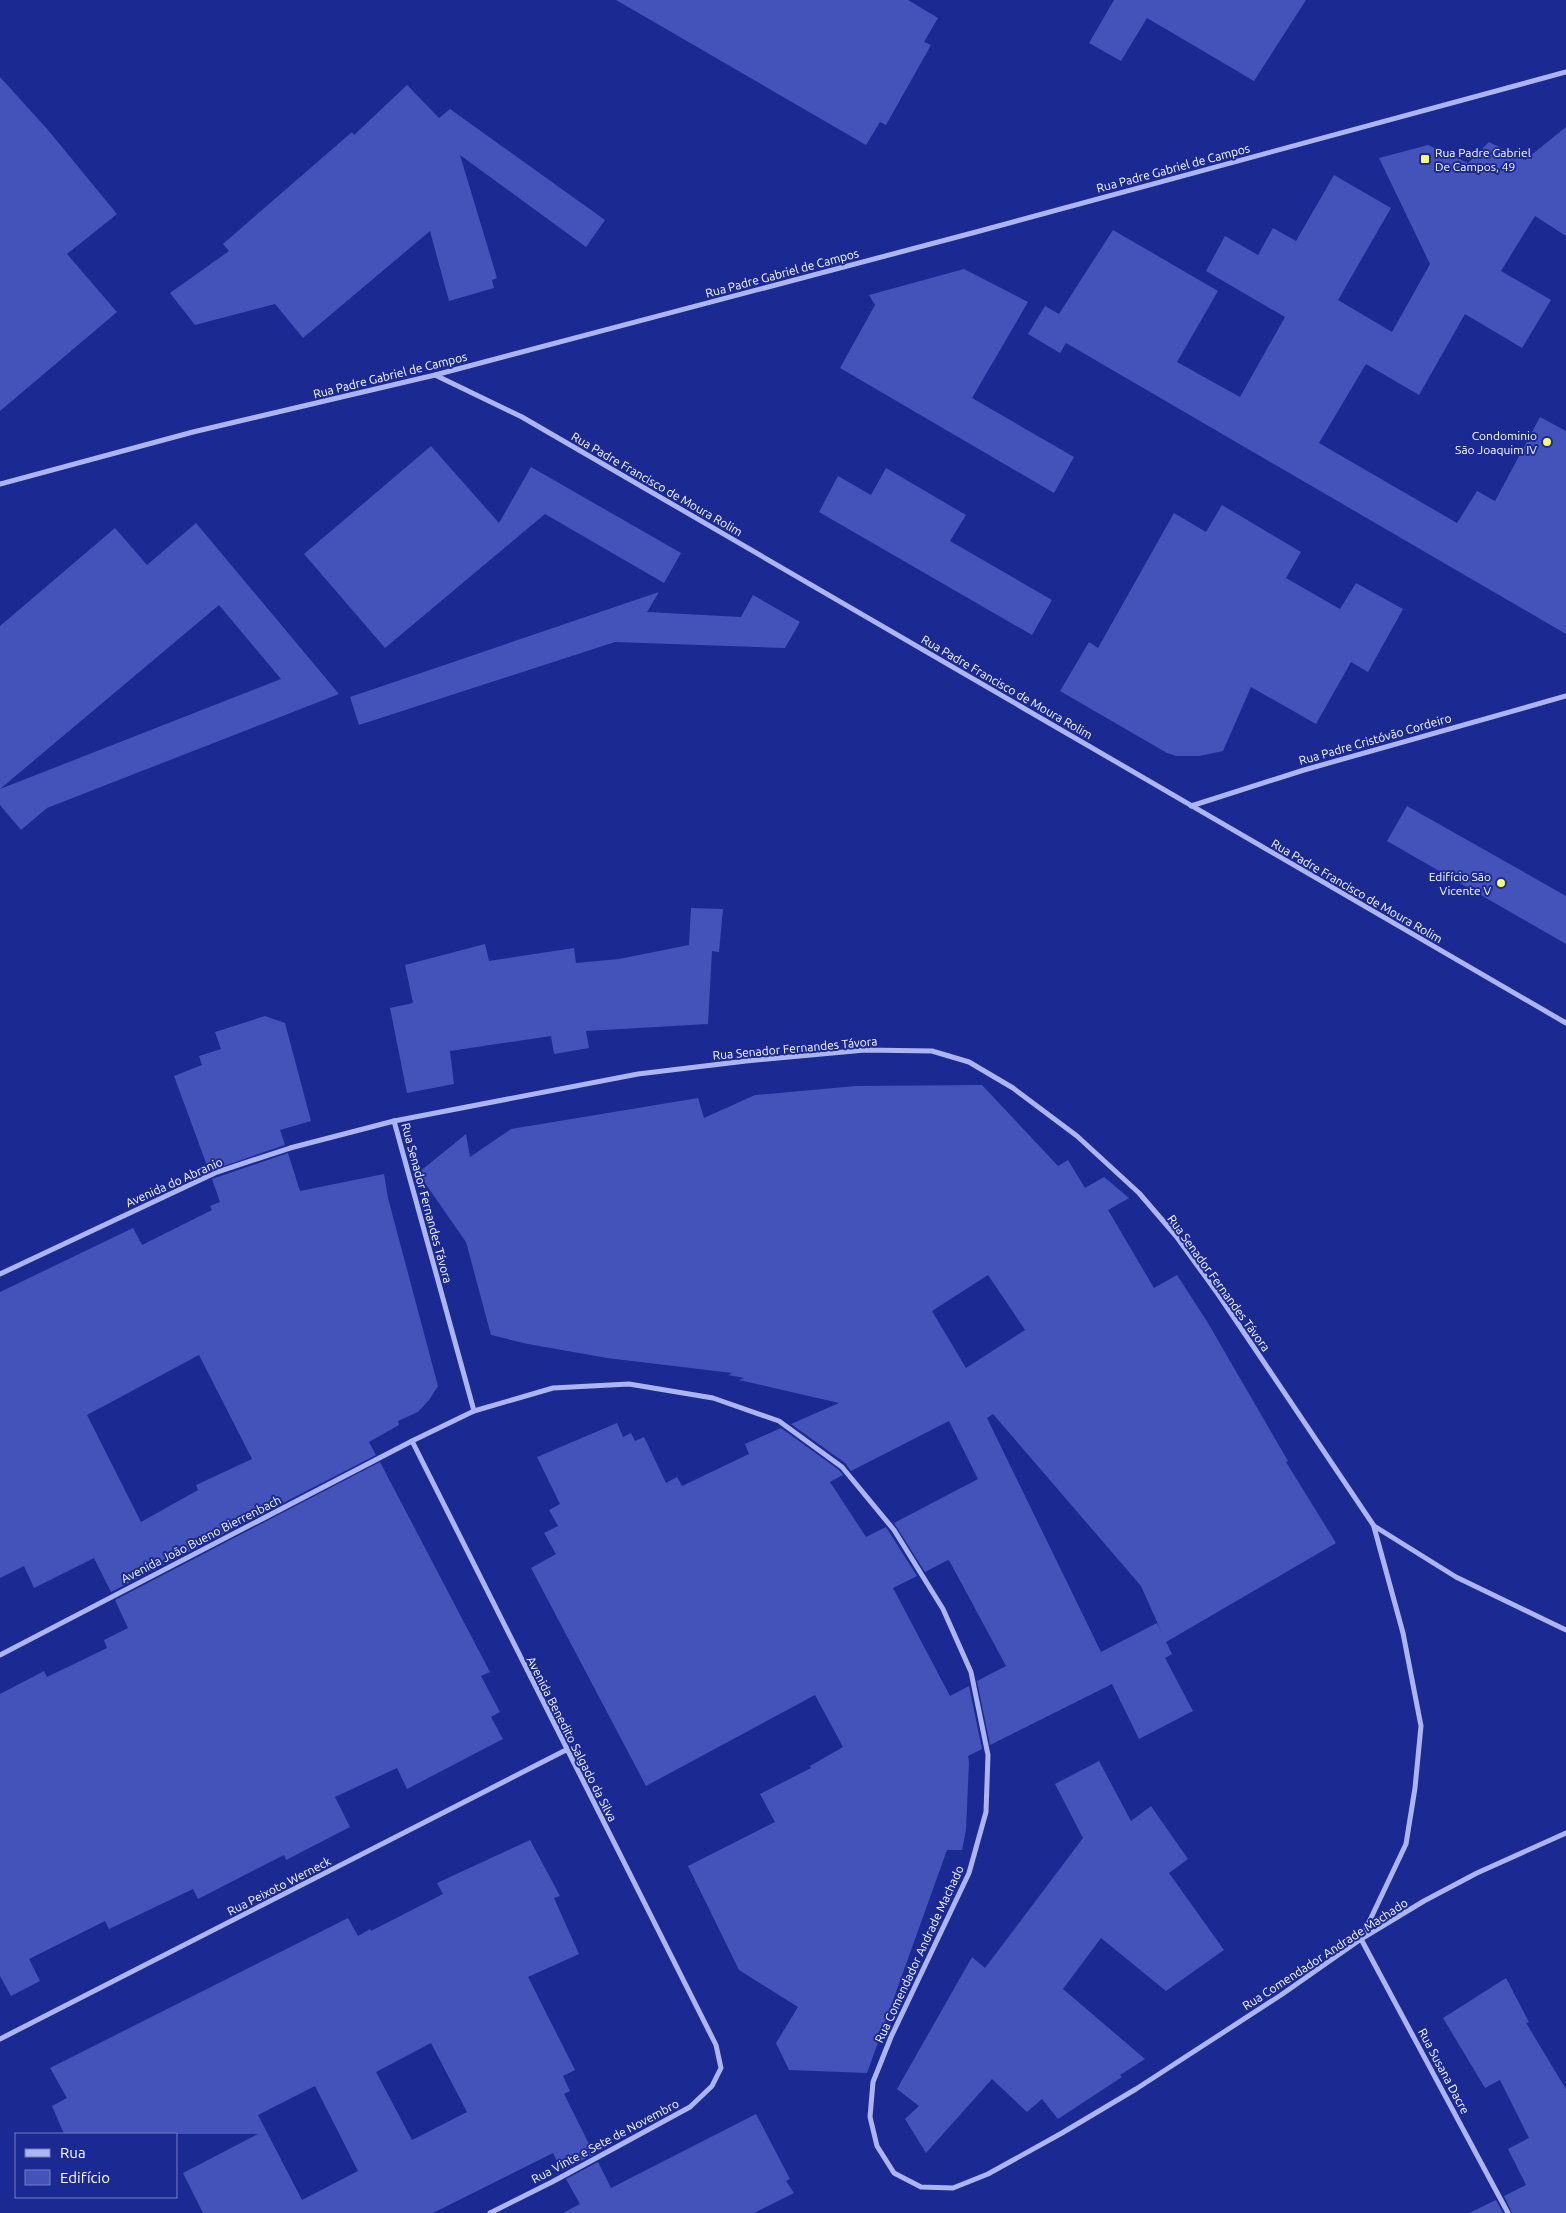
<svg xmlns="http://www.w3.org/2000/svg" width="1566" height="2213" font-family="Ubuntu,sans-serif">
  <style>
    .building { fill: #4453ba; fill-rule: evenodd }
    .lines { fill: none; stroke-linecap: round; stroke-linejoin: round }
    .minor { stroke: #acb5ef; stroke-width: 5 }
    .poi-dot { fill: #faff6a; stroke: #1b2993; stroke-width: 2 }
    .labels { text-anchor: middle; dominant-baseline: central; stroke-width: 4; stroke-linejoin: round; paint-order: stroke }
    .poi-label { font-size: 12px; fill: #fff; stroke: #1b2993; text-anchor: end }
    .street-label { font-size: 12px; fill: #fff; stroke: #1b2993 }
  </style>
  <rect width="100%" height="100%" fill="#1b2993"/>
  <g class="building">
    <path d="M616 0H908L938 18 924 42 931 45 886 125 880 122 866 145Z"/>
    <path d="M1114 0H1306L1254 81 1147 18 1121 61 1089 43Z"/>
    <path d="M0 77 48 130 117 214 67 254 117 312 0 411Z"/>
    <path d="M407 85 439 118 450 109 605 220 586 247 460 155 497 278 492 280 494 288 449 301 430 231 303 338 275 304 195 325 170 293 229 251 223 244 352 132 354 135Z"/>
    <path d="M1566 127V236L1535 216 1501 271 1551 300 1522 348 1465 314 1419 395 1366 364 1319 443 1457 523 1477 491 1495 501 1540 417 1566 431V634L1066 343 1060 353 1028 334 1045 306 1059 314 1113 230 1218 291 1177 362 1240 397 1285 317 1206 271 1225 236 1258 255 1273 228 1296 241 1334 175 1391 208 1338 300 1392 332 1430 264 1379 158 1428 145 1468 163 1489 142 1525 160Z"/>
    <path d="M964 269 1028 302 972 398 1074 457 1054 493 840 368 875 305 869 295Z"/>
    <path d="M431 446 499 523 531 467 681 553 664 583 545 514 385 648 304 554Z"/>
    <path d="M886 468 966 515 950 541 1052 600 1032 635 819 512 838 476 871 495Z"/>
    <path d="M1222 505 1301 552 1286 578 1340 609 1356 583 1403 609 1368 672 1351 662 1316 724 1251 687 1223 751 1199 756H1176L1167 753 1060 691 1089 642 1098 648 1174 513 1206 532Z"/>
    <path d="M196 523 339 694 47 808 21 830 0 805V789L281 679 219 605 0 789V626L115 528 147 565Z"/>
    <path d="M659 592 647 612 741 617 753 595 800 622 785 648 615 642 359 725 350 697Z"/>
    <path d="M1407 806 1566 896V944L1387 841Z"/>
    <path d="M691 908 723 909 719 952 712 951 708 1024 586 1031 589 1048 554 1054 551 1036 450 1051 454 1084 407 1093 390 1008 413 1003 405 965 485 944 489 961 574 948 576 963 619 959 689 945Z"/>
    <path d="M265 1016 285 1023 311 1121 280 1130 285 1145 209 1171 174 1076 202 1065 199 1056 221 1049 215 1032Z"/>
    <path d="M982 1085 1058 1166 1068 1160 1085 1188 1104 1177 1129 1198 1108 1210 1154 1288 1177 1275 1208 1323 1288 1461 1286 1462 1336 1543 1166 1642 1172 1654 1165 1658 1193 1711 1139 1739 1112 1684 990 1745 977 1681 1006 1666 950 1562 948 1560 925 1572 894 1523 978 1479 949 1421 851 1471 845 1463 791 1424 839 1403 739 1380 744 1378 728 1375 732 1373 607 1358 528 1344 491 1335 466 1242 418 1173 466 1134 470 1157 511 1129 698 1098 704 1118 755 1095 856 1086ZM988 1275 1025 1330 966 1368 932 1311ZM993 1414 1141 1586 1162 1633 1157 1623 1101 1652 987 1418Z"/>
    <path d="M288 1153 300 1191 384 1174 388 1198 438 1386 429 1400 418 1412 398 1421 399 1425 369 1442 376 1455 111 1592 94 1558 34 1588 24 1566 0 1578V1292L133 1228 142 1245 212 1210 210 1206 220 1202 212 1179ZM199 1355 252 1459 196 1485 198 1490 141 1522 87 1415Z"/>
    <path d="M617 1423 623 1437 631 1433 635 1441 644 1437 666 1483 677 1477 682 1486 749 1454 745 1444 781 1428 839 1470 843 1475 830 1482 866 1537 886 1527 917 1576 893 1588 950 1696 969 1686 982 1749 968 1756 969 1762 966 1830 962 1850H947L867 2073 789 2070 776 2043 798 2007 739 1970 688 1866 775 1822 760 1794 811 1768 810 1766 843 1747 815 1695 646 1786 531 1568 556 1554 544 1533 558 1526 549 1510 560 1504 537 1457Z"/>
    <path d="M380 1462 490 1672 481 1676 500 1712 491 1717 503 1739 407 1789 397 1768 335 1797 350 1827 286 1860 284 1855 198 1899 193 1889 109 1929 105 1921 29 1959 40 1981 11 1996 0 1976V1694L44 1671 47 1677 107 1648 104 1640 128 1628 115 1600Z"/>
    <path d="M1099 1761 1131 1821 1151 1806 1188 1859 1169 1873 1224 1950 1166 1991 1101 1938 1063 1989 1145 2059 1120 2075 1122 2077 1058 2119 1042 2099 1027 2112 992 2079 926 2153 905 2119 919 2106 897 2089 972 1957 985 1968 1083 1838 1055 1784Z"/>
    <path d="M530 1840 560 1896 554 1898 579 1954 528 1977 575 2070 563 2076 570 2091 564 2094 594 2154 562 2171 553 2153 433 2213H203L183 2173 258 2134H64L52 2106 67 2098 50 2068 348 1918 358 1936 370 1929 371 1931 443 1894 437 1883ZM431 2043 467 2112 412 2140 376 2072ZM315 2086 358 2171 302 2200 258 2115Z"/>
    <path d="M1506 1978 1529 2022 1526 2023 1566 2089V2213H1512L1504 2196 1526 2185 1508 2149 1529 2138 1500 2080 1485 2088 1443 2018Z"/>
    <path d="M756 2114 790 2179 786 2181 794 2193 754 2213H563L580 2204 566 2179 598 2162 611 2188Z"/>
    <path d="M1496 2200 1503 2213H1469Z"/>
  </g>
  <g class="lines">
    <g class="minor">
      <path d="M435 375 522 417 1566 1023"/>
      <path d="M0 484 193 432 435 375 976 232 1566 72"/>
      <path d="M1191 806 1304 770 1566 696"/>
      <path d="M394 1121 474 1411"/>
      <path d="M0 1274 217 1172 290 1148 394 1121 638 1074 746 1061 865 1050 932 1051 969 1062 1013 1088 1077 1136 1139 1193 1176 1236 1218 1294 1374 1526 1456 1577 1566 1630"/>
      <path d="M412 1441 716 2045 721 2068 712 2086 690 2107 552 2182 490 2213"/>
      <path d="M1374 1527 1403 1633 1421 1726 1415 1788 1406 1844 1361 1939 1508 2213"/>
      <path d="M0 1655 412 1441 474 1411 553 1388 629 1384 713 1398 779 1421 842 1467 894 1530 943 1609 971 1672 988 1755 986 1812 969 1873 891 2037 873 2082 870 2117 877 2146 894 2173 921 2187 953 2188 988 2174 1062 2133 1136 2089 1281 1995 1361 1939 1424 1901 1477 1873 1566 1833"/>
      <path d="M0 2039 566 1750"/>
    </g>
  </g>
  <g class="poi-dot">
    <rect x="1420" y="154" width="10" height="10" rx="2.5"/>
    <circle cx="1547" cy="442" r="5"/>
    <circle cx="1501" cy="883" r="5"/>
  </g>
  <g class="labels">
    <g class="poi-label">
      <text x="1435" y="152" text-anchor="start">Rua Padre Gabriel<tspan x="1435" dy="14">De Campos, 49</tspan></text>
      <text x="1537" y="435">Condominio<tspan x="1537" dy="14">São Joaquim IV</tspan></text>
      <text x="1491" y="876">Edifício São<tspan x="1491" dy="14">Vicente V</tspan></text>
    </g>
    <g class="street-label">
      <text transform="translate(1173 168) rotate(-15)">Rua Padre Gabriel de Campos</text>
      <text transform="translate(782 273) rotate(-15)">Rua Padre Gabriel de Campos</text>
      <text transform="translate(390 375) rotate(-14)">Rua Padre Gabriel de Campos</text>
      <text transform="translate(657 484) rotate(30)">Rua Padre Francisco de Moura Rolim</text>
      <text transform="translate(1007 687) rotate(30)">Rua Padre Francisco de Moura Rolim</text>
      <text transform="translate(1375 739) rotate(-16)">Rua Padre Cristóvão Cordeiro</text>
      <text transform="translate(1357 891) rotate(30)">Rua Padre Francisco de Moura Rolim</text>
      <text transform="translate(795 1048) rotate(-5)">Rua Senador Fernandes Távora</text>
      <text transform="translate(174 1182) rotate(-24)">Avenida do Abranio</text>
      <text transform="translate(427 1203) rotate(75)">Rua Senador Fernandes Távora</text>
      <text transform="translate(1219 1283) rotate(54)">Rua Senador Fernandes Távora</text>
      <text transform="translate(201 1539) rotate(-27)">Avenida João Bueno Bierrenbach</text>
      <text transform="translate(572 1739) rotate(63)">Avenida Benedito Salgado da Silva</text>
      <text transform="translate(279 1886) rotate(-27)">Rua Peixoto Werneck</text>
      <text transform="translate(919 1954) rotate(-65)">Rua Comendador Andrade Machado</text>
      <text transform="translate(1325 1954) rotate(-33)">Rua Comendador Andrade Machado</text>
      <text transform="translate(1444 2071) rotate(62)">Rua Susana Dacre</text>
      <text transform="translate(605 2141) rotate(-28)">Rua Vinte e Sete de Novembro</text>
    </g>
  </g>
  <rect x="15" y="2133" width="162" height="65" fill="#1b2993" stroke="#767fbe"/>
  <rect x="25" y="2149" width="25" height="8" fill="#acb5ef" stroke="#767fbe"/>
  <text x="60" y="2158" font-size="15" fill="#ffffff">Rua</text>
  <rect x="25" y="2170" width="25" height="15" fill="#4453ba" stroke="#767fbe"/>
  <text x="60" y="2183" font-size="15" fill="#ffffff">Edifício</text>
</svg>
